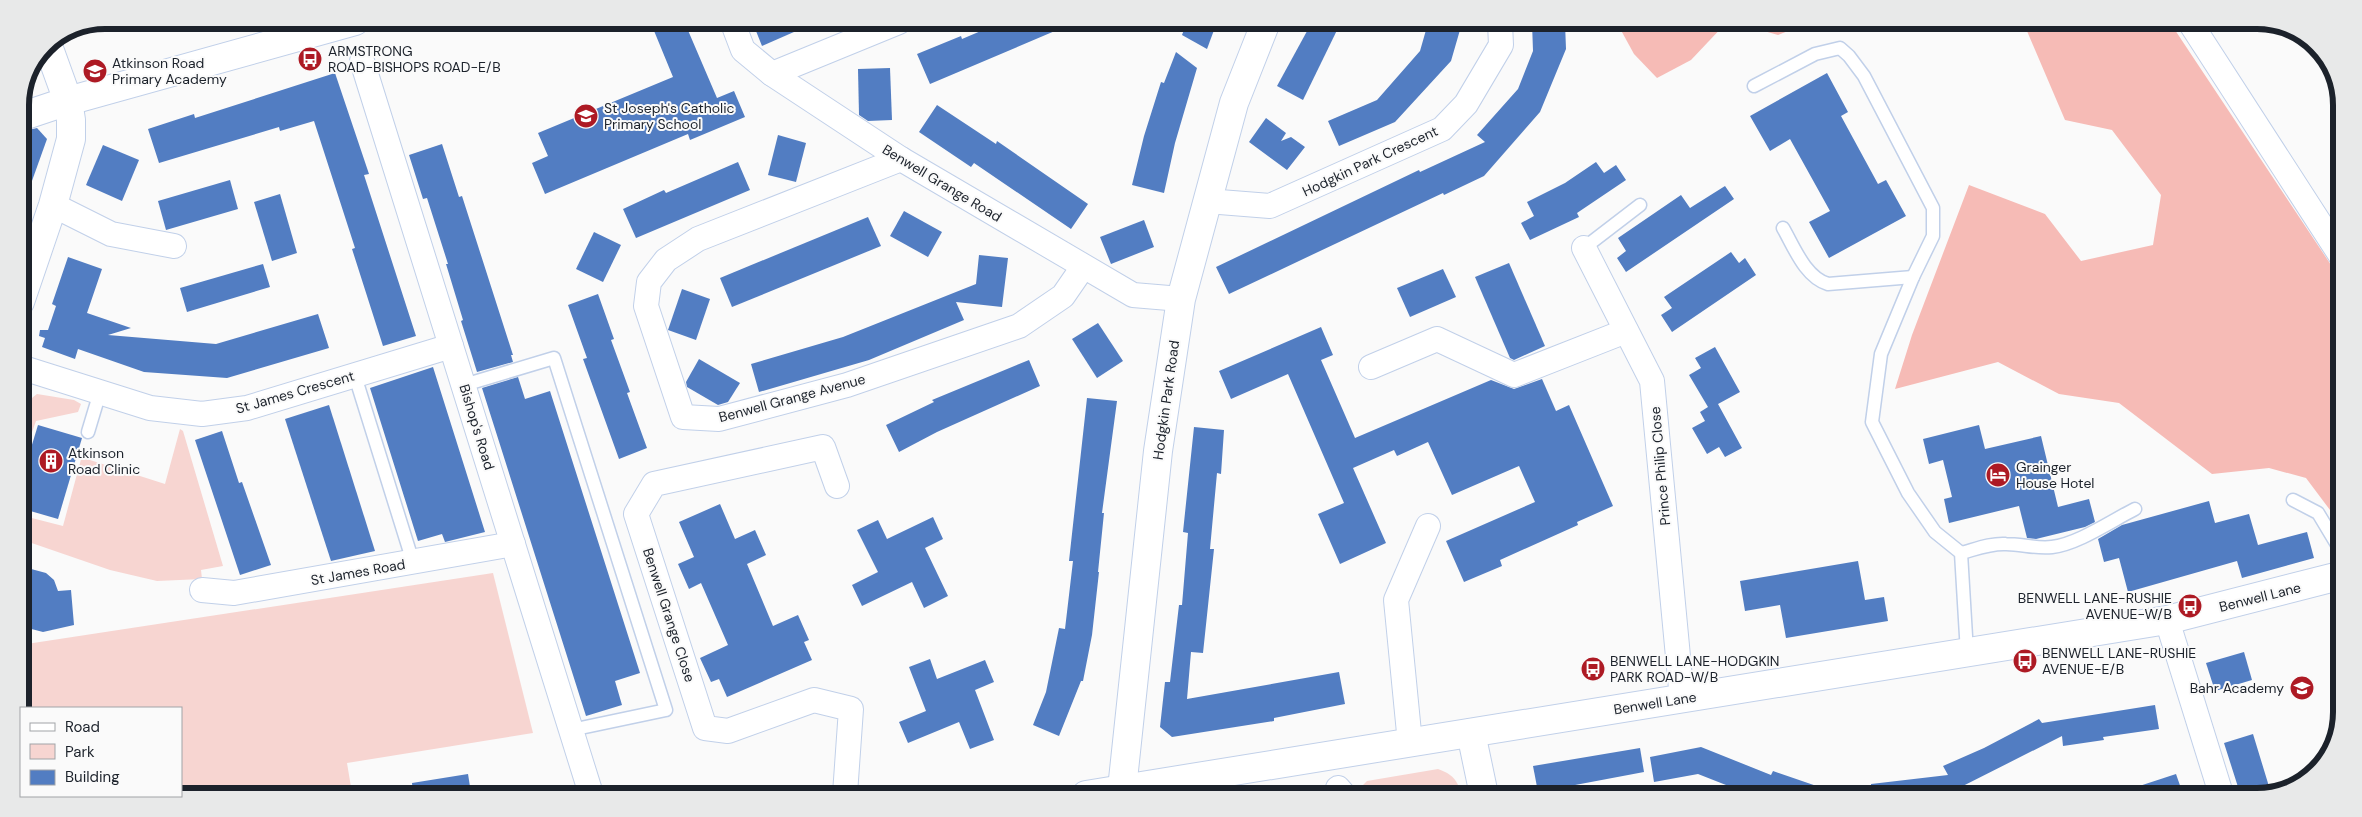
<svg xmlns="http://www.w3.org/2000/svg" width="2362" height="817" font-family="'DM Sans',sans-serif">
  <style>
    .green { fill: #f7d5d1 }
    .forest { fill: #f6bbb6 }
    .building { fill: #527dc2 }
    .lines { fill: none; stroke-linecap: round; stroke-linejoin: round }
    .lane-casing { stroke: #c1d0e9; stroke-width: 15 }
    .street-casing { stroke: #c1d0e9; stroke-width: 26 }
    .secondary-casing { stroke: #c1d0e9; stroke-width: 30 }
    .lane { stroke: #fff; stroke-width: 12 }
    .street { stroke: #fff; stroke-width: 24 }
    .secondary { stroke: #fff; stroke-width: 28 }
    .labels { text-anchor: middle; dominant-baseline: central; stroke-width: 4; stroke-linejoin: round; paint-order: stroke }
    .poi-label { font-size: 14px; fill: #1c222b; stroke: #fafafa; text-anchor: start }
    .street-label { font-size: 14px; fill: #1c222b; stroke: #fafafa }
    .rim { fill: none; stroke: #1c222b; stroke-width: 6 }
  </style>
  <rect width="100%" height="100%" fill="#fafafa"/>
  <g class="green">
    <path d="M37 394 74 400 81 404 78 412 36 421 20 466C20 440 13 411 37 394Z"/>
    <path d="M180 429 183 431 223 566 201 570 202 579 157 581 110 570 20 539V515L63 526 83 452 91 454 90 460 165 484Z"/>
    <path d="M493 573 533 733 347 763 352 793H181V708H21V721L20 718V645Z"/>
    <path d="M1438 769C1452 774 1458 780 1461 795H1364L1362 786 1367 781Z"/>
  </g>
  <g class="forest">
    <path d="M1617 23H1726L1691 60 1657 78 1634 54Z"/>
    <path d="M1736 23H1808L1778 35Z"/>
    <path d="M2024 24H2171L2341 280 2339 522 2306 478 2269 468 2212 474 2119 403 2059 394 1998 362 1895 389 1912 335 1969 185 2045 214 2081 261 2153 245 2161 195 2112 130 2065 120Z"/>
  </g>
  <g class="building">
    <path d="M650 21H684L717 98 734 91 745 117 690 140 688 134 545 194 532 163 548 156 538 133 673 77Z"/>
    <path d="M752 21H819L762 46Z"/>
    <path d="M1002 22H1076L930 84 917 54 961 36 962 39Z"/>
    <path d="M1187 22H1217L1207 49 1182 35Z"/>
    <path d="M1312 22H1341L1303 100 1277 86Z"/>
    <path d="M1428 23H1462L1451 61 1395 122 1339 146 1328 121 1377 100 1420 51Z"/>
    <path d="M1532 23H1565L1566 49 1540 112 1484 176 1444 195 1443 193 1229 294 1216 267 1419 170 1420 172 1485 142 1477 135 1518 89 1533 51Z"/>
    <path d="M1176 52 1197 68 1175 143 1164 193 1132 185 1144 136 1161 82 1164 83Z"/>
    <path d="M890 68 892 120 868 121 859 115 858 69Z"/>
    <path d="M335 73 369 174 364 175 416 336 383 346 352 249 355 248 314 121 280 131 279 127 159 163 148 129 194 114 195 118Z"/>
    <path d="M1827 73 1848 112 1841 116 1878 184 1886 180 1906 216 1829 258 1809 222 1830 211 1790 139 1770 151 1750 116Z"/>
    <path d="M937 105 996 144 997 141 1088 204 1071 229 974 163 971 167 919 132Z"/>
    <path d="M1266 118 1286 133 1281 141 1291 137 1305 147 1287 170 1249 142Z"/>
    <path d="M37 128 47 139 23 206 20 205V132Z"/>
    <path d="M778 135 806 143 796 182 768 175Z"/>
    <path d="M442 144 459 197 462 196 513 355H511L513 362 477 372 461 321 463 320 446 264H448L427 198 423 199 409 155Z"/>
    <path d="M103 145 139 160 122 201 86 185Z"/>
    <path d="M738 162 750 190 636 238 623 209 664 190 666 193Z"/>
    <path d="M1596 162 1604 173 1616 165 1626 180 1577 213 1579 217 1530 240 1521 223 1534 216 1527 202 1565 183Z"/>
    <path d="M230 180 238 209 166 230 158 201Z"/>
    <path d="M1725 186 1734 199 1626 272 1617 258 1626 251 1618 238 1681 195 1690 208Z"/>
    <path d="M280 194 297 253 272 261 254 202Z"/>
    <path d="M904 211 942 232 928 257 890 236Z"/>
    <path d="M868 217 881 246 732 307 720 278Z"/>
    <path d="M1144 220 1154 247 1111 264 1100 237Z"/>
    <path d="M594 232 621 245 603 282 576 269Z"/>
    <path d="M1731 252 1739 263 1745 258 1756 275 1672 332 1661 315 1672 308 1664 297Z"/>
    <path d="M979 255 1008 258 1002 307 956 302 964 320 869 360 759 392 751 364 843 337 976 284Z"/>
    <path d="M68 257 102 269 87 313 131 328 108 335 216 344 318 314 329 348 227 378 144 372 78 349 75 359 42 347 45 338 39 336 40 330H48L56 306 52 304Z"/>
    <path d="M1509 263 1545 346 1514 360 1510 358 1475 277Z"/>
    <path d="M263 264 270 287 187 312 180 288Z"/>
    <path d="M1443 269 1456 297 1410 317 1397 288Z"/>
    <path d="M682 289 710 299 696 340 668 330Z"/>
    <path d="M598 294 614 339 611 340 630 392 627 393 647 448 619 459 583 359 587 358 568 305Z"/>
    <path d="M1098 323 1123 361 1097 378 1072 339Z"/>
    <path d="M1321 327 1333 355 1321 360 1355 438 1491 380 1514 389 1542 379 1556 411 1569 405 1613 506 1577 522 1578 525 1500 560 1502 566 1464 582 1446 541 1535 502 1519 466 1452 495 1428 442 1397 456 1394 450 1353 468 1386 543 1340 564 1318 514 1344 503 1288 374 1231 399 1219 371Z"/>
    <path d="M1715 347 1740 392 1718 404 1742 448 1725 457 1719 447 1707 454 1692 428 1705 421 1700 412 1708 407 1689 375 1701 368 1695 358Z"/>
    <path d="M699 359 740 383 728 402 718 405 687 387 686 382Z"/>
    <path d="M1029 360 1040 386 937 432 899 452 886 425 934 402 932 400Z"/>
    <path d="M433 367 485 532 445 542 442 534 418 541 370 388Z"/>
    <path d="M518 377 525 399 550 391 640 673 615 681 622 705 586 716 482 388Z"/>
    <path d="M1087 398 1117 401 1102 513H1104L1098 572H1099L1092 635 1083 681H1081L1059 736 1033 725 1046 692 1059 628 1065 629 1073 561H1069Z"/>
    <path d="M329 405 375 551 331 561 285 419Z"/>
    <path d="M38 425 82 438 58 519 20 508V484Z"/>
    <path d="M1979 425 1985 449 2041 436 2058 507 2089 499 2095 522 2085 527 2036 539 2027 538 2019 506 1949 523 1944 499 1952 497 1943 460 1929 464 1923 439Z"/>
    <path d="M1194 427 1224 430 1221 474 1217 473 1210 549H1214L1203 653 1191 652 1187 699 1339 672 1345 704 1274 718V721L1172 737 1160 727 1165 682H1170L1179 605H1182L1188 533 1183 532Z"/>
    <path d="M222 431 239 483 242 482 271 565 240 575 195 440Z"/>
    <path d="M2209 501 2215 523 2249 514 2258 545 2307 532 2314 558 2242 578 2237 561 2128 592 2119 558 2104 562 2098 539 2122 525Z"/>
    <path d="M720 504 735 539 755 530 766 555 747 564 773 626 798 615 809 640 804 642 812 660 727 697 719 679 711 682 700 658 728 645 701 583 689 589 678 564 694 557 679 522Z"/>
    <path d="M933 517 943 539 925 548 948 596 924 608 912 582 862 606 852 585 878 572 857 530 878 520 887 539Z"/>
    <path d="M1858 561 1865 600 1884 597 1888 621 1786 638 1780 605 1745 611 1740 581Z"/>
    <path d="M20 566 46 573 54 580 58 591 71 590 74 625 43 632 20 626Z"/>
    <path d="M2244 652 2252 680 2215 691 2206 663Z"/>
    <path d="M930 659 937 679 985 660 994 682 975 690 994 740 970 749 959 722 908 743 899 722 926 711 909 667Z"/>
    <path d="M2155 705 2159 729 2103 737 2104 740 2063 746 2062 736 1943 796H1871V784L1948 775 1943 766 1984 748 2039 719 2042 723Z"/>
    <path d="M2253 734 2271 793 2258 797H2247L2243 785 2238 787 2224 743Z"/>
    <path d="M1701 747 1771 775 1773 771 1837 793 1836 796H1754L1698 774 1654 782 1650 757Z"/>
    <path d="M1640 748 1644 772 1538 792 1533 766Z"/>
    <path d="M468 774 471 793H413L412 783Z"/>
    <path d="M2176 774 2184 797H2118V793Z"/>
  </g>
  <g class="lines">
    <defs>
      <g id="lane">
        <path d="M1754 86 1815 54 1840 48 1849 56 1864 76 1933 208V236L1913 277 1881 354 1872 422 1908 493 1935 532 1961 553 1967 653"/>
        <path d="M1783 228C1794 247 1805 277 1828 284L1913 277"/>
        <path d="M1584 248 1640 205"/>
        <path d="M355 376 413 562"/>
        <path d="M464 385 554 358 666 710 571 730"/>
        <path d="M88 432 100 392"/>
        <path d="M2293 500 2318 513 2339 548"/>
        <path d="M1961 553C1976 549 1991 543 2006 544 2022 544 2036 549 2052 547 2078 544 2111 521 2135 509"/>
      </g>
      <g id="street">
        <path d="M732 21 743 50 772 74 901 159 1133 295 1181 299"/>
        <path d="M2191 24 2341 256"/>
        <path d="M362 61 591 794"/>
        <path d="M772 74 899 22"/>
        <path d="M901 159 698 239 666 260 649 282 646 306 683 417 719 419 847 385 1019 326 1063 296 1083 267"/>
        <path d="M1207 201 1270 206 1442 129 1466 104 1501 45 1500 23"/>
        <path d="M53 205 111 234 174 246"/>
        <path d="M1584 248 1652 381 1682 699"/>
        <path d="M20 367 150 408 202 414 247 408 451 346"/>
        <path d="M1371 367 1437 339 1514 375 1626 331"/>
        <path d="M837 486 823 447 654 484 636 514 705 728 728 731 814 700 851 709 845 794"/>
        <path d="M202 590 234 593 513 544"/>
        <path d="M2167 620 2222 797"/>
        <path d="M1410 743 1396 600 1428 526"/>
        <path d="M1338 788 1344 795"/>
      </g>
      <g id="secondary">
        <path d="M20 117 68 101 355 21"/>
        <path d="M20 302 53 205 71 139V120L68 101 47 43"/>
        <path d="M1471 733 1484 795"/>
        <path d="M1122 789 1158 451 1181 299 1234 103 1266 22"/>
        <path d="M1086 795 2167 620 2339 576"/>
      </g>
    </defs>
    <use href="#lane" class="lane-casing"/>
    <use href="#street" class="street-casing"/>
    <use href="#secondary" class="secondary-casing"/>
    <use href="#lane" class="lane"/>
    <use href="#street" class="street"/>
    <use href="#secondary" class="secondary"/>
  </g>
  <defs>
    <symbol id="bus-disc" viewBox="-11 -11 22 22"><circle r="9.5" fill="#ad1a24" stroke="#fafafa"/><path d="M-5-6H5V4H4V6H2V4H-2V6H-4V4H-5ZM-3.5-4V0h7V-4ZM-3.5 1.2v1.5H-2V1.2ZM2 1.2v1.5H3.5V1.2Z" fill="#fff"/></symbol>
    <symbol id="school-disc" viewBox="-11 -11 22 22"><circle r="9.5" fill="#ad1a24" stroke="#fafafa"/><path d="M0-5L7-2L0 1L-7-2ZM-4 1L0 2.5L4 1V4Q0 6-4 4Z" fill="#fff"/></symbol>
    <symbol id="building-disc" viewBox="-11 -11 22 22"><circle r="9.5" fill="#ad1a24" stroke="#fafafa"/><path d="M-4-6H4V6H1V3H-1V6H-4ZM-2.5-4.3h1.7v1.8h-1.7ZM.8-4.3h1.7v1.8H.8ZM-2.5-1h1.7V.8h-1.7ZM.8-1h1.7V.8H.8Z" fill="#fff"/></symbol>
    <symbol id="hotel-disc" viewBox="-11 -11 22 22"><circle r="9.5" fill="#ad1a24" stroke="#fafafa"/><path d="M-6-4.5h1.5V1H6V5H4.5V3h-9V5H-6ZM-4 0a1.8 1.8 0 1 1 3.6 0ZM.5 0V-2.5h3Q6-2.5 6 0Z" fill="#fff"/></symbol>
  </defs>
  <g fill-rule="evenodd">
    <use href="#bus-disc" x="296" y="45" width="28" height="28"/>
    <use href="#school-disc" x="81" y="57" width="28" height="28"/>
    <use href="#school-disc" x="572" y="102" width="28" height="28"/>
    <use href="#building-disc" x="37" y="447" width="28" height="28"/>
    <use href="#hotel-disc" x="1984" y="461" width="28" height="28"/>
    <use href="#bus-disc" x="2176" y="592" width="28" height="28"/>
    <use href="#bus-disc" x="2011" y="647" width="28" height="28"/>
    <use href="#bus-disc" x="1579" y="655" width="28" height="28"/>
    <use href="#school-disc" x="2288" y="674" width="28" height="28"/>
  </g>
  <g class="labels">
    <g class="poi-label">
      <text x="328" y="51">ARMSTRONG<tspan x="328" dy="16">ROAD-BISHOPS ROAD-E/B</tspan></text>
      <text x="112" y="63">Atkinson Road<tspan x="112" dy="16">Primary Academy</tspan></text>
      <text x="604" y="108">St Joseph's Catholic<tspan x="604" dy="16">Primary School</tspan></text>
      <text x="68" y="453">Atkinson<tspan x="68" dy="16">Road Clinic</tspan></text>
      <text x="2016" y="467">Grainger<tspan x="2016" dy="16">House Hotel</tspan></text>
      <text x="2172" y="598" text-anchor="end">BENWELL LANE-RUSHIE<tspan x="2172" dy="16">AVENUE-W/B</tspan></text>
      <text x="2042" y="653">BENWELL LANE-RUSHIE<tspan x="2042" dy="16">AVENUE-E/B</tspan></text>
      <text x="1610" y="661">BENWELL LANE-HODGKIN<tspan x="1610" dy="16">PARK ROAD-W/B</tspan></text>
      <text x="2284" y="688" text-anchor="end">Bahr Academy</text>
    </g>
    <g class="street-label">
      <text transform="translate(1370 161) rotate(-25)">Hodgkin Park Crescent</text>
      <text transform="translate(942 183) rotate(31)">Benwell Grange Road</text>
      <text transform="translate(295 392) rotate(-16)">St James Crescent</text>
      <text transform="translate(792 398) rotate(-15)">Benwell Grange Avenue</text>
      <text transform="translate(1166 400) rotate(-82)">Hodgkin Park Road</text>
      <text transform="translate(477 427) rotate(73)">Bishop's Road</text>
      <text transform="translate(1660 466) rotate(-95)">Prince Philip Close</text>
      <text transform="translate(358 572) rotate(-10)">St James Road</text>
      <text transform="translate(2260 597) rotate(-14)">Benwell Lane</text>
      <text transform="translate(669 615) rotate(72)">Benwell Grange Close</text>
      <text transform="translate(1655 703) rotate(-9)">Benwell Lane</text>
    </g>
  </g>
  <path d="M0 0H2362V817H0ZM105 29H2257A76 76 0 0 1 2333 105V712A76 76 0 0 1 2257 788H105A76 76 0 0 1 29 712V105A76 76 0 0 1 105 29Z" fill="#e8e9e9" fill-rule="evenodd"/>
  <path class="rim" d="M105 29H2257A76 76 0 0 1 2333 105V712A76 76 0 0 1 2257 788H105A76 76 0 0 1 29 712V105A76 76 0 0 1 105 29Z"/>
  <rect x="20" y="707" width="162" height="90" fill="#fafafa" stroke="#a1a4a7"/>
  <rect x="30" y="723" width="25" height="8" fill="#ffffff" stroke="#a1a4a7"/>
  <text x="65" y="732" font-size="15" fill="#1c222b">Road</text>
  <rect x="30" y="744" width="25" height="15" fill="#f7d5d1" stroke="#a1a4a7"/>
  <text x="65" y="757" font-size="15" fill="#1c222b">Park</text>
  <rect x="30" y="770" width="25" height="15" fill="#527dc2" stroke="#a1a4a7"/>
  <text x="65" y="782" font-size="15" fill="#1c222b">Building</text>
</svg>
